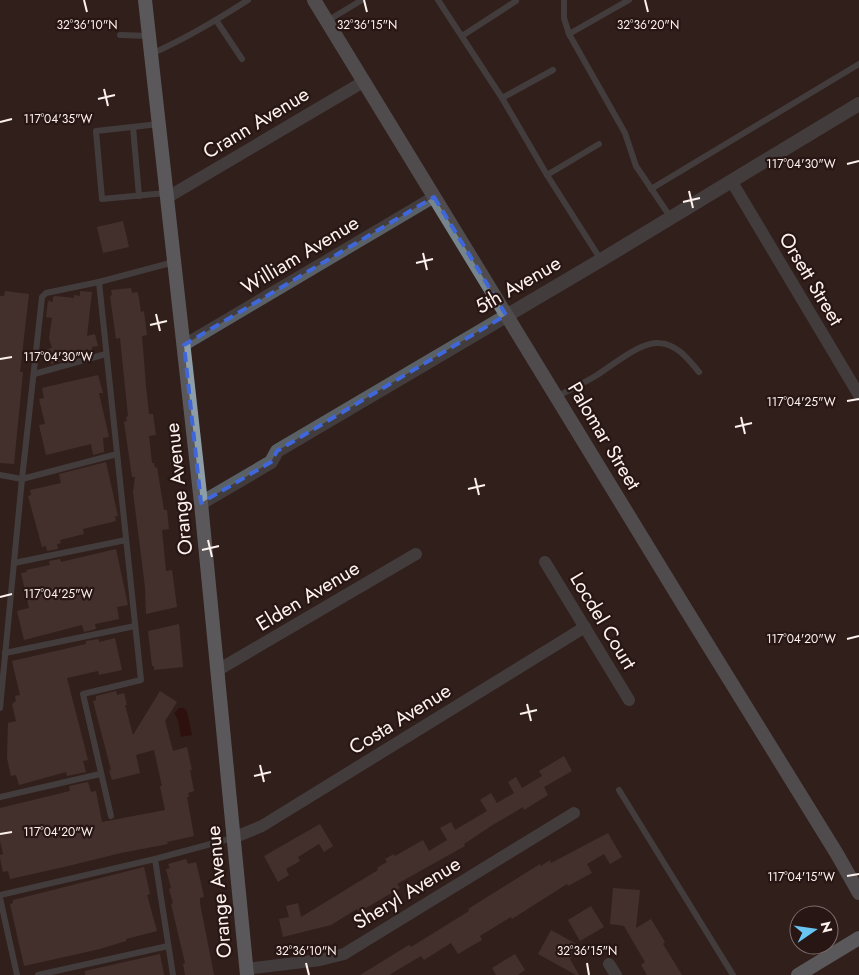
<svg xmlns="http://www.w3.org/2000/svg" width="859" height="975" font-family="Jost,sans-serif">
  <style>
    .water { fill: #2a0000 }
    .building { fill: #594642 }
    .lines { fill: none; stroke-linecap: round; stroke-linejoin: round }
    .service { stroke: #596166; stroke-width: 6 }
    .minor { stroke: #596166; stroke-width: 12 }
    .tertiary { stroke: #596166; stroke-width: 14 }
    .secondary { stroke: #76848b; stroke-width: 14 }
    .primary { stroke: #8d9ea7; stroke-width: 14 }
    .marked { fill: none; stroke: #3f67db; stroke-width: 4; stroke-dasharray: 10 6; stroke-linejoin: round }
    .ticks { fill: none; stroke: #fef2ef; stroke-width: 2 }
    .labels { text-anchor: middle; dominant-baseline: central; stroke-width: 4.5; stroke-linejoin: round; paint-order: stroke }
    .street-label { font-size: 20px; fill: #fef2ef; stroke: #271613 }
    .ticks-label { font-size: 12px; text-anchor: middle; fill: #fef2ef; stroke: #271613; stroke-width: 4.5; stroke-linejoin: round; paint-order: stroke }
  </style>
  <rect width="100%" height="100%" fill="#311f1c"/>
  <path class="water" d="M179 708H184L187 711 192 735 181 737 178 720 174 713Z"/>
  <g class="building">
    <path d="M123 221 129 247 103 253 97 227Z"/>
    <path d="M131 288 132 293 138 292 141 312 144 311 147 335 142 336 146 386 149 414H153L156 435 149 436 152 463H154L155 468 157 467 164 510H167L169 529 162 530 166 571 172 570 177 607 146 614 145 587 133 492 135 477H132L124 422 127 421 126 417 128 416 120 338 116 339 110 296 112 295 111 290Z"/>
    <path d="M5 291 29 294 20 372H23L14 464 0 463V296H4Z"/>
    <path d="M80 291 92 292 87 336 95 334 98 346 92 347 93 352 51 364 47 349 52 348 49 338 52 318 46 317 48 301 53 302V297L55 296 74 298V295L80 296Z"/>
    <path d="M98 375 103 393H99L109 437 103 438 104 452 93 455 91 444 46 455 39 425 45 424 39 399 44 398 42 388Z"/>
    <path d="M106 462 118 516H115L116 521 83 529 84 534 60 540 61 543 57 544 58 549 47 551 46 546 42 547 28 496 31 495 30 490 61 483 59 474Z"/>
    <path d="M116 549 128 605 117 607 119 619 95 624 96 629 84 632 82 625 24 640 17 611 29 608 21 573 27 572 26 570 50 565 49 561 60 559 61 562Z"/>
    <path d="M179 624 183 667 154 670V666H152L148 631Z"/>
    <path d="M115 638 122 670 99 675 98 671 67 678 88 760 83 761 86 772 67 776 66 772 19 785 16 775 11 776 7 758 8 723 16 721 12 704 16 701 15 696 20 695 12 661 86 644V641L99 639V642Z"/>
    <path d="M116 691 117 695 124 693 127 705H125L133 735 160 691 177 702 165 721 173 751 187 747 192 770H190L194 791 188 793 189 797H187L194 836 167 842 168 844 121 853 64 867 10 879 8 871 3 872 0 858V855L3 854 0 841V808L70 791 69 786 88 782 91 792 96 791 102 822 165 810 160 786H162L154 750 136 755 140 773 112 780 109 771 111 770 93 701 96 700V696Z"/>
    <path d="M564 756 572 771 544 787 548 795 524 810 523 807 491 826 464 844 465 846 397 884 400 888 359 912 357 909 331 925 283 937 279 919 289 917 286 906 298 903 301 917 378 870 377 868 387 862 385 859 394 854 395 856 423 840 429 851 447 840 440 828 451 822 455 830 487 811 480 800 491 793 497 803 514 793 508 782 516 777 522 788 542 776 539 771Z"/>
    <path d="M320 824 333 846 324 852 319 844 298 857 300 861 286 869 289 875 278 882 264 856Z"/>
    <path d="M608 833 622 857 610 864 604 854 587 864 592 873 568 886 567 884 512 919 511 917 480 936 482 940 458 954 451 943 424 960 421 956 389 975H360L409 945 411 947 469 911 468 909 540 864 541 866 550 860 551 863Z"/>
    <path d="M186 859 188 864 196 862 201 883 204 897 200 898V903L214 975H185L183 964 185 963 171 904 173 903 169 889 171 888 166 869 170 868 168 864Z"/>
    <path d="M144 867 150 894 147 895 157 931 126 939V941L100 949 24 966 10 904 13 903V900Z"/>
    <path d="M613 888 640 890 636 928 651 919 665 942 663 944 682 975H647L641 965 645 962 624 926 610 924Z"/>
    <path d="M591 906 604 927 580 941 568 920Z"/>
    <path d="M551 930 578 945 570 959 579 975H576L538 954Z"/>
    <path d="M160 954 164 975H85V971Z"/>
    <path d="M515 954 525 970 518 975H496L492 968Z"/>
  </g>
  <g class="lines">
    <g class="service">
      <path d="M438 0 502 98 547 175 601 260"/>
      <path d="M564 0V18L569 34 625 133 636 166 671 218"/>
      <path d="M216 20 242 59"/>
      <path d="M327 21 362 0"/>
      <path d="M569 34 629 0"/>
      <path d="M120 35 149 36"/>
      <path d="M462 36 516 1"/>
      <path d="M151 54C185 39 217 20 248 0"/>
      <path d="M502 98 553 70"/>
      <path d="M159 124 96 131 102 199 166 193"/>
      <path d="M133 127 139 196"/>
      <path d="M547 175 599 144"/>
      <path d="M651 189 859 64"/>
      <path d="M99 282 141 680 83 694 111 816"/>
      <path d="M34 374 106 354"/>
      <path d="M556 397C570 390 584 383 597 375 613 365 641 341 659 343 677 344 688 359 699 372"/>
      <path d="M0 475 22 479 117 454"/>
      <path d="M14 563 126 540"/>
      <path d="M5 653 135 626"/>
      <path d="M0 708 22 479 42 297 46 293 99 282 174 262"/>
      <path d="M619 790 733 975"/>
      <path d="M0 797 100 774"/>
      <path d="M155 859 173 975"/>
      <path d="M0 895 155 859 233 838"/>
      <path d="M0 898 17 975"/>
      <path d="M38 975 168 946"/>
    </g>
    <g class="minor">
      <path d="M732 182 859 395"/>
      <path d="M168 197 363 82"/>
      <path d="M184 345 434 197"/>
      <path d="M545 562 629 700"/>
      <path d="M218 670 416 554"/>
      <path d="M233 838 262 826 585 627"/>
      <path d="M609 964 616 975"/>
      <path d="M246 969 320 960 344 954 574 813"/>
    </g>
    <path class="tertiary" d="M201 503 271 462 277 451 601 260 859 104"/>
    <path class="secondary" d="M314 0 687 611 837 854 859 893"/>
    <g class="primary">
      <path d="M145 0 201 503 247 975"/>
      <path d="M798 975 859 938"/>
    </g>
  </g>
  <path d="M0 0H859V975H0ZM434 197 506 315 277 451 271 462 201 503 184 345Z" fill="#311f1c" fill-opacity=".55" fill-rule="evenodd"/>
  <path class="marked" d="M434 197 506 315 277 451 271 462 201 503 184 345Z"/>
  <path class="ticks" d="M84 0 87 12M364 0 367 12M645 0 648 12M104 89 108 106M98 99 115 95M0 122 12 119M847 164 859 161M689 191 693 208M683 202 700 198M423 253 427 270M416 263 433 259M156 314 160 331M150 325 167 321M0 359 12 357M847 401 859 399M741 417 745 434M735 427 752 423M475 478 479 495M468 489 485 485M208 540 212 557M202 550 219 546M0 597 12 594M847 639 859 636M527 704 531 721M520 714 537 710M260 765 264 782M254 776 271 772M0 834 12 832M847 876 859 874M306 963 309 975M587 963 589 975"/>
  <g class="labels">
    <g class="street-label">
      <text transform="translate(256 123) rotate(-31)">Crann Avenue</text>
      <text transform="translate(300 255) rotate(-31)">William Avenue</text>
      <text transform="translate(811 279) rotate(59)">Orsett Street</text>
      <text transform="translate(518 285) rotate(-30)">5th Avenue</text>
      <text transform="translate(604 436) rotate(59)">Palomar Street</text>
      <text transform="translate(179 489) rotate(-96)">Orange Avenue</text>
      <text transform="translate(308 596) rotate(-31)">Elden Avenue</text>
      <text transform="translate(603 621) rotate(59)">Locdel Court</text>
      <text transform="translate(400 719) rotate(-32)">Costa Avenue</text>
      <text transform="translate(219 892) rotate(-95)">Orange Avenue</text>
      <text transform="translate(407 893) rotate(-31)">Sheryl Avenue</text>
    </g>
  </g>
  <g class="ticks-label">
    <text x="87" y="29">32°36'10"N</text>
    <text x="367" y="29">32°36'15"N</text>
    <text x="648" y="29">32°36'20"N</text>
    <text x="58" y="123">117°04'35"W</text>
    <text x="801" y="168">117°04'30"W</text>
    <text x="58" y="361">117°04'30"W</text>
    <text x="801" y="406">117°04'25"W</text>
    <text x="58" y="598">117°04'25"W</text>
    <text x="801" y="643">117°04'20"W</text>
    <text x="58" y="836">117°04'20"W</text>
    <text x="801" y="881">117°04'15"W</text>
    <text x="306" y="955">32°36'10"N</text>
    <text x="587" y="955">32°36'15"N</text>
  </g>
  <g transform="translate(814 930) rotate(77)"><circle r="24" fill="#271613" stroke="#7d6e6b"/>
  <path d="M0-4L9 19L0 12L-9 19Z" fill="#68c4f0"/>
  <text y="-8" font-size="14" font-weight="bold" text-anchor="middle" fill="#fef2ef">N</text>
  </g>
</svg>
